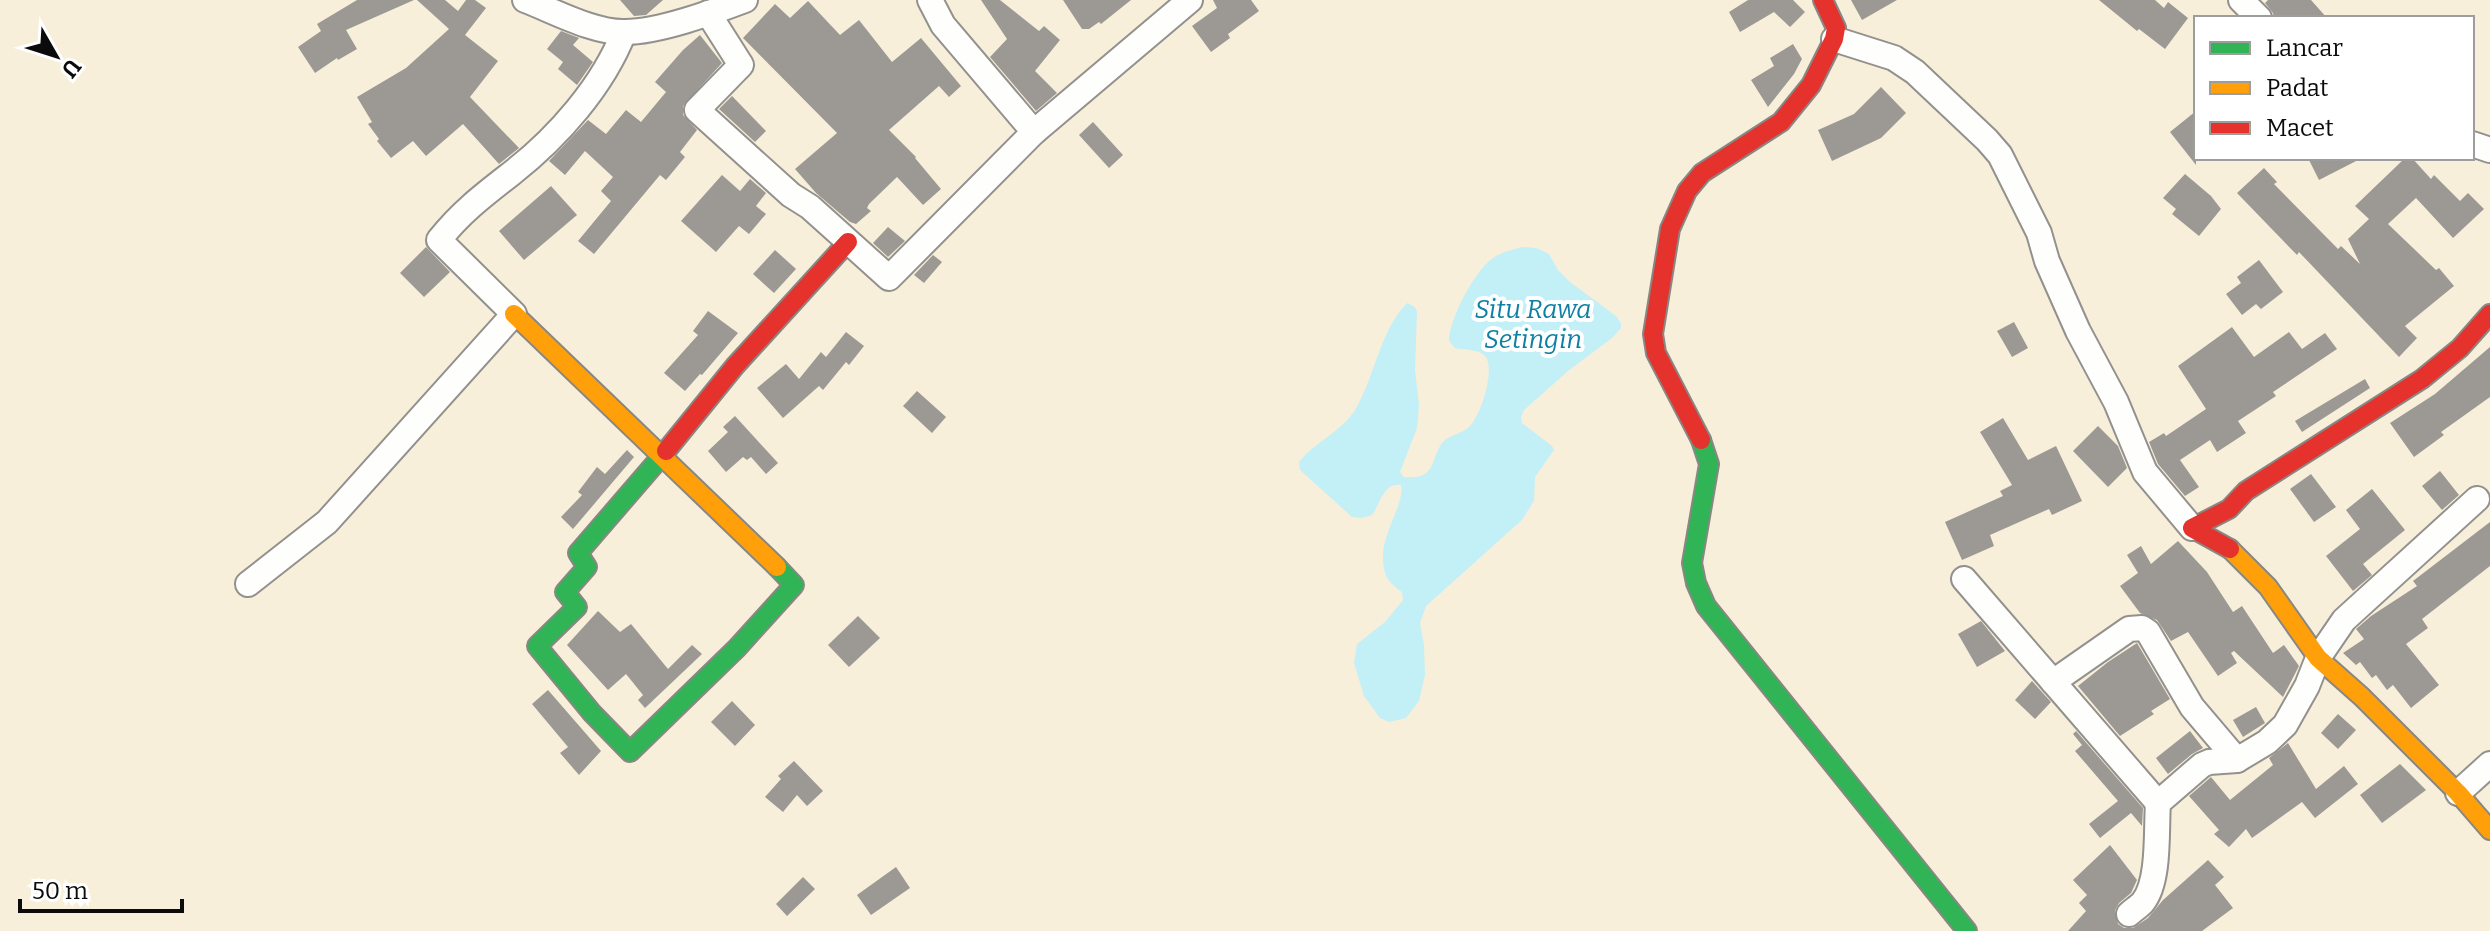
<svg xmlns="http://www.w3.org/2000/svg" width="2490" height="931" font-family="Bitter,serif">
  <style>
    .farmland { fill: #f8efda; fill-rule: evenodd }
    .water { fill: #c3eff7 }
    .building { fill: #9c9995 }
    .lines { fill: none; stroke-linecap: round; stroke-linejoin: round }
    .street-casing { stroke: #93918e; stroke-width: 28 }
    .fast-casing { stroke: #898784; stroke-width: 22 }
    .slow-casing { stroke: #898784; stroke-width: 22 }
    .jam-casing { stroke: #898784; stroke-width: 22 }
    .street { stroke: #fefefd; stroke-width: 24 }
    .fast { stroke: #30b455; stroke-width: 18 }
    .slow { stroke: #ff9f0a; stroke-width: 18 }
    .jam { stroke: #e5322d; stroke-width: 18 }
    .labels { text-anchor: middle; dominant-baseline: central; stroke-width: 8; stroke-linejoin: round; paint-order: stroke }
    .water-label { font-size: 26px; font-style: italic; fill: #0f7fa3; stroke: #fff }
  </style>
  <rect width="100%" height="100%" fill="#faf6ef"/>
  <path class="farmland" d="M0 0H2490V931H0ZM2196 18H2472V158H2196Z"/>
  <path class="water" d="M1523 247 1536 248 1549 254 1558 270 1570 282 1616 316 1621 323V328L1612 338 1568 371 1524 410 1521 417 1522 423 1552 446 1554 450 1535 477 1534 501 1522 520 1426 606 1420 623 1424 645 1425 675 1419 701 1406 718 1389 722 1380 718 1364 696 1354 663 1357 644 1385 622 1403 600 1402 592C1386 581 1383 574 1383 554 1384 531 1405 501 1401 485 1383 483 1381 503 1372 515L1362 518 1352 517 1300 470 1299 462C1315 442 1341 432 1355 410 1375 377 1379 332 1407 303L1415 307 1417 312 1415 370 1419 405 1417 428 1400 472 1404 477C1437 480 1430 460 1442 443 1448 435 1462 434 1469 427 1481 416 1496 368 1485 356 1479 349 1463 350 1455 348L1449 341C1449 319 1475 270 1493 258 1502 252 1513 249 1523 247Z"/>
  <g class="building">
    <path d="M357 0H414L346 30 357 49 338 60 337 58 315 73 298 47 321 31 317 24Z"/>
    <path d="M417 0H445L458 11 466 0H475L486 8 465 35 498 61 470 97 519 148 499 164 463 124 426 156 413 141 391 158 377 141 379 139 368 124 372 122 357 97 406 68 449 29Z"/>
    <path d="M620 0H663L646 15 634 16Z"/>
    <path d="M981 0H1000L1039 31 1044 26 1060 40 1035 71 1057 93 1036 111 990 57 1007 39Z"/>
    <path d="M1063 0H1131L1101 24 1099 22 1089 29H1082Z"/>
    <path d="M1213 0H1251L1259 11 1228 34 1230 38 1211 52 1192 26 1217 8Z"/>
    <path d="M1748 0H1793L1805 12 1790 27 1774 12 1740 32 1729 12Z"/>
    <path d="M1851 0H1897L1862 20Z"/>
    <path d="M2099 0H2155L2164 8 2168 2 2188 18 2165 49 2139 29 2137 31Z"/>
    <path d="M2268 0H2311L2327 18H2274L2273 13 2265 3Z"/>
    <path d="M808 1 840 35 859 20 892 62 921 38 961 86 949 97 939 86 889 130 916 157 915 158 941 189 923 205 897 177 869 204 867 208 871 211 856 224 850 222 816 193 795 169 837 133 743 38 775 4 790 18Z"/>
    <path d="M561 31 579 38 573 45 593 62 577 85 558 69 563 62 547 49Z"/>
    <path d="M700 35 722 63 683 106V115L697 130 680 152 685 157 666 180 660 175 594 254 578 241 611 201 601 191 613 177 585 151 565 175 549 161 588 120 606 134 626 110 641 122 666 92 655 82 683 50Z"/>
    <path d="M1793 44 1802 59 1794 74 1768 107 1751 80 1774 66 1770 58Z"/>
    <path d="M1881 87 1906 113 1881 138 1832 161 1818 130 1854 114Z"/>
    <path d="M732 96 766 131 755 142 719 109Z"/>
    <path d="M2196 111V165L2170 132Z"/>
    <path d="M1093 122 1123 155 1109 168 1079 135Z"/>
    <path d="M2308 158H2362L2319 180Z"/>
    <path d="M2405 158H2412L2431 179 2434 175 2460 201 2468 193 2484 209 2453 238 2416 198 2388 224 2436 270 2439 268 2454 286 2405 326 2417 338 2399 357 2299 252 2297 255 2237 193 2264 168 2277 182 2274 184 2338 249 2341 246 2360 264 2348 239 2369 219 2355 206Z"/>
    <path d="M2185 174 2211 196 2221 209 2199 236 2172 214 2176 209 2163 198Z"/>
    <path d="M722 175 740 191 750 179 766 193 756 206 766 214 749 234 739 226 716 252 681 221Z"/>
    <path d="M551 186 577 215 524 260 499 231Z"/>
    <path d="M888 227 905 241 888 257 873 243Z"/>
    <path d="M426 247 450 272 424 297 400 273Z"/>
    <path d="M775 250 796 269 774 293 753 274Z"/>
    <path d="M933 255 942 262 924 283 914 275Z"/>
    <path d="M2259 260 2283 292 2261 309 2256 304 2242 315 2226 294 2241 283 2237 277Z"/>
    <path d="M708 311 738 333 702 375 700 374 685 391 664 373 698 335 693 331Z"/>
    <path d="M2014 322 2028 348 2012 357 1997 331Z"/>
    <path d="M2232 327 2254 357 2289 332 2302 349 2325 333 2337 349 2273 392 2276 396 2238 421 2246 433 2217 452 2210 440 2180 460 2199 487 2185 496 2158 464 2149 442 2164 433 2166 436 2206 409 2178 366Z"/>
    <path d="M846 332 864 346 849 365 846 362 823 390 819 386 783 418 757 388 786 364 799 379 821 352 826 357Z"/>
    <path d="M2490 347V397L2441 432 2444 435 2414 457 2390 423 2435 394Z"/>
    <path d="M2365 379 2370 388 2302 432 2295 421Z"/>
    <path d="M917 391 946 417 932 433 903 406Z"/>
    <path d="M735 416 778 463 766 474 751 457 747 460 743 457 726 472 708 451 728 432 723 427Z"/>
    <path d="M2003 418 2028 460 2056 446 2082 501 2052 515 2049 509 1990 535 1994 546 1962 560 1945 522 2003 496 2000 491 2012 485 1980 432Z"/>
    <path d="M2098 426 2118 446 2127 468 2108 487 2073 451Z"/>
    <path d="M627 450 634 457 573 529 561 517 582 495 578 492 597 467 605 474Z"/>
    <path d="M2440 471 2459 495 2442 510 2422 486Z"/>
    <path d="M2311 474 2336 507 2314 522 2290 489Z"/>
    <path d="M2372 489 2405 530 2363 564 2372 575 2353 591 2326 556 2360 529 2346 510Z"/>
    <path d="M2490 522V566L2422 619 2428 628 2406 644 2439 685 2411 708 2393 685 2387 690 2376 675 2372 678 2360 662 2356 665 2343 653 2364 639 2356 629 2371 616 2417 586 2413 581Z"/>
    <path d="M2178 541 2207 572 2233 612 2242 606 2273 653 2284 645 2299 666 2283 697 2234 651 2231 653 2237 663 2218 676 2188 632 2171 641 2157 620 2140 613 2120 586 2138 573 2127 555 2141 546 2151 564Z"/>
    <path d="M598 611 620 632 631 624 668 669 692 645 702 654 645 708 638 700 643 695 626 674 608 690 567 645Z"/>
    <path d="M858 616 880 638 849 667 828 645Z"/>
    <path d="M1981 621 2005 651 1977 667 1958 634Z"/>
    <path d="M2137 643 2170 699 2151 711 2154 714 2120 736 2078 686 2108 662Z"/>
    <path d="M2032 681 2051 702 2035 719 2015 700Z"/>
    <path d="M548 690 601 751 579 775 560 753 568 747 532 704Z"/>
    <path d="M732 701 755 725 735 746 711 722Z"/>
    <path d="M2256 707 2265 723 2243 737 2233 720Z"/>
    <path d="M2338 714 2356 730 2338 749 2321 733Z"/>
    <path d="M2076 731 2143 808 2142 826 2131 813 2100 838 2089 824 2118 801 2075 751 2082 745 2073 734Z"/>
    <path d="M2190 731 2203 748 2192 754 2168 774 2156 758Z"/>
    <path d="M2288 743 2316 789 2344 766 2358 784 2315 818 2302 802 2252 838 2246 829 2229 847 2214 834 2219 830 2189 796 2211 777 2230 800 2273 765 2269 758Z"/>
    <path d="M794 761 823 791 807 806 797 795 783 812 765 797 781 779 778 776Z"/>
    <path d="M2400 764 2426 790 2382 823 2360 795Z"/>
    <path d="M2110 845 2137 880 2131 893 2119 903 2115 910 2118 924 2124 928H2133L2148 918 2163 900 2208 860 2224 877 2215 885 2233 908 2202 931H2068L2086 911 2079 903 2087 895 2073 880Z"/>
    <path d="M896 867 910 888 871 915 857 895Z"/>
    <path d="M803 877 815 889 787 916 776 904Z"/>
  </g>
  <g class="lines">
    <defs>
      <g id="street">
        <path d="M525 0C554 11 594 33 625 32 659 32 713 12 745 0"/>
        <path d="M930 0 943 25 1034 132"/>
        <path d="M2241 0 2259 18"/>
        <path d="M708 13 741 65 697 110 791 195 810 207 889 278 1034 132 1190 0"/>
        <path d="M1834 39 1894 58 1915 72 1987 140 2000 155 2039 233 2047 261 2078 331 2116 402 2145 472 2192 528"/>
        <path d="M2472 144 2490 150"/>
        <path d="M1964 579 2158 803"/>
        <path d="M248 584 327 522 514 314 439 240C461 212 485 194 512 173 558 137 603 86 624 32"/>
        <path d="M2053 682 2129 629 2142 628 2148 632 2192 707 2237 760"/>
        <path d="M2458 793 2490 764"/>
        <path d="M2129 914C2133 910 2140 906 2143 902 2160 881 2156 829 2158 803L2202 765 2209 762 2237 760 2267 742 2285 725 2307 686 2318 658 2344 620 2477 499"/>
      </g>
      <g id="fast">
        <path d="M1701 440 1709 464 1692 563 1696 583 1706 606 1967 931"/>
        <path d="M666 451 578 553 587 567 565 592 577 607 537 646 592 713 630 752 737 648 794 585 777 567"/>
      </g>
      <g id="slow">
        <path d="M514 314 777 567"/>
        <path d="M2230 549 2268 587 2318 658 2362 697 2458 793 2490 830"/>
      </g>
      <g id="jam">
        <path d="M1701 440 1656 353 1653 334 1670 229 1687 191 1702 173 1781 122 1811 85 1834 39 1836 28 1823 0"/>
        <path d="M666 451 735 366 848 242"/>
        <path d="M2230 549 2192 528 2229 509 2246 491 2422 379 2460 348 2490 314"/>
      </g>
    </defs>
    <use href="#street" class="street-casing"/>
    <use href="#fast" class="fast-casing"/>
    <use href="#slow" class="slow-casing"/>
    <use href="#jam" class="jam-casing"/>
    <use href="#street" class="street"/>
    <use href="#fast" class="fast"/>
    <use href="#slow" class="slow"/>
    <use href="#jam" class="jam"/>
  </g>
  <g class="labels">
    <g class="water-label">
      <text x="1533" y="309">Situ Rawa<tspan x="1533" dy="30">Setingin</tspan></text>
    </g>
  </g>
  <rect x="2194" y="16" width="280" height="144" fill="#ffffff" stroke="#9d9d9d" stroke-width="2"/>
  <rect x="2210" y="42" width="40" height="12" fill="#30b455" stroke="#9d9d9d" stroke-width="2"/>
  <text x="2266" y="56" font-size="24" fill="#0b0b0b">Lancar</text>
  <rect x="2210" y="82" width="40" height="12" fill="#ff9f0a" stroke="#9d9d9d" stroke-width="2"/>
  <text x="2266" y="96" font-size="24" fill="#0b0b0b">Padat</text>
  <rect x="2210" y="122" width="40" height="12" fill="#e5322d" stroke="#9d9d9d" stroke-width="2"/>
  <text x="2266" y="136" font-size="24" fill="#0b0b0b">Macet</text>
  <g transform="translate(56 56) rotate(129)" stroke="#ffffff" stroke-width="6" paint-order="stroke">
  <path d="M0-6L14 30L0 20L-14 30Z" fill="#0b0b0b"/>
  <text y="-12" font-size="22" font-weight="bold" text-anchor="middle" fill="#0b0b0b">U</text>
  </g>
  <path d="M20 899v12h162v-12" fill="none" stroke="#0b0b0b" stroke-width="4"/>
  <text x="32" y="899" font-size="24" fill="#0b0b0b" stroke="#ffffff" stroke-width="6" paint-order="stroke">50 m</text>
</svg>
